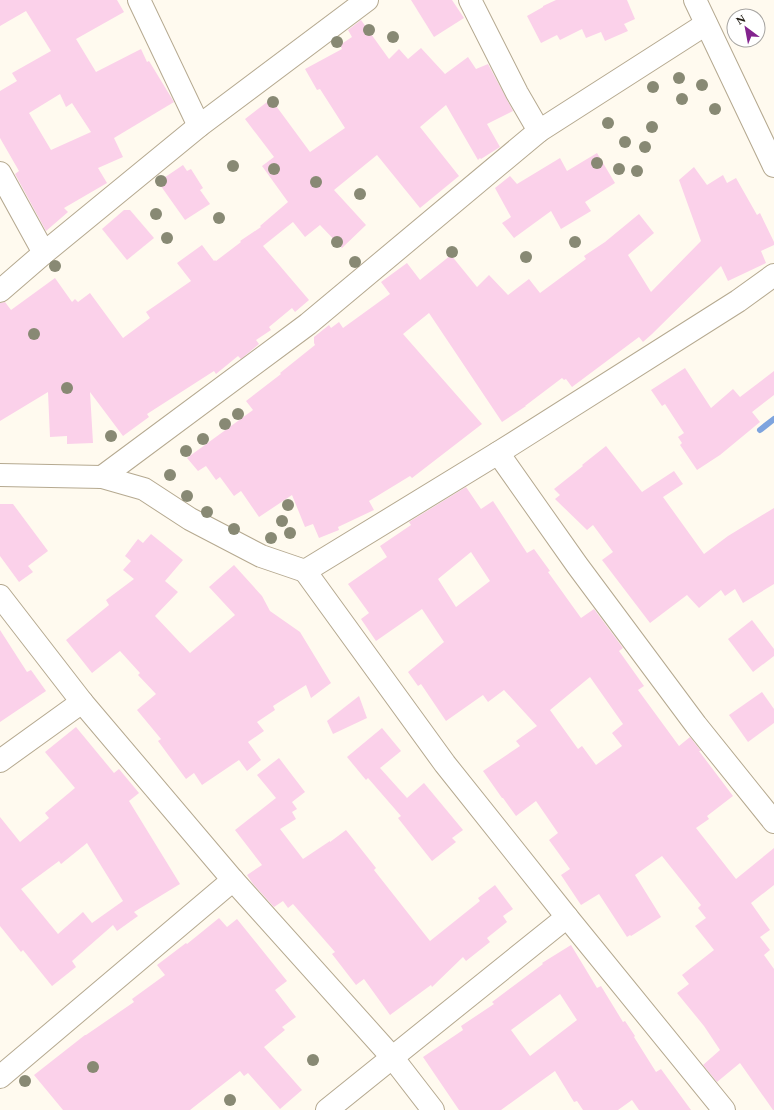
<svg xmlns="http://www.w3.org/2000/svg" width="774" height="1110" font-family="Spectral,serif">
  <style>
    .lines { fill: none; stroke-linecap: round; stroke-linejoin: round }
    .stream { stroke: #7ea4de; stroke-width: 6 }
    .building { fill: #fbd1ea; fill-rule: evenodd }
    .street-casing { stroke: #b5a990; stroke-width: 24 }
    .secondary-casing { stroke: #b5a990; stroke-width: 24 }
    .street { stroke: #fff; stroke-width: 22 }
    .secondary { stroke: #fff; stroke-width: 22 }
    .tree { fill: #888974 }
  </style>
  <rect width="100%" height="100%" fill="#fffaef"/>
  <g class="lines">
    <path class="stream" d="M760 430 774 419"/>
  </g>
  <g class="building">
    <path d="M0 0H117L124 12 76 39 96 72 141 49 147 62 149 61 174 102 114 138 123 157 98 168 107 183 64 208 68 212 46 231 15 174 19 171 0 138V91L17 81 12 73 51 51 26 11 0 26ZM60 94 66 107 72 103 91 132 51 150 29 113Z"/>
    <path d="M411 0H452L464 18 434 37Z"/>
    <path d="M556 0H627L635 19 624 24 628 31 605 41 601 32 586 38 582 29 560 40 557 35 541 43 527 16 543 7V6Z"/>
    <path d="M361 20 389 59 399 49 408 59 421 48 445 74 468 57 476 69 488 64 513 111 487 124 500 147 481 159 480 158 478 160 446 105 420 127 459 176 420 208 377 155 334 190 366 225 342 248 320 225 305 237 293 222 263 246 309 300 295 312 292 308 269 327 271 330 256 340 259 344 241 359 238 356 216 374 214 371 147 414 149 417 123 436 90 392 93 443 67 444V436L50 437 48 392 0 421V303L5 302 11 310 55 278 72 302 75 299 78 302 90 293 123 338 150 318 146 312 191 281 177 263 202 245 214 261 215 260 216 261 241 242 240 241 261 227 260 226 288 202 262 166 274 157 245 119 271 99 310 152 345 128 320 89 317 90 305 69 342 49 340 45 352 37 348 30Z"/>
    <path d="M597 153 615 183 585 202 591 211 561 229 551 211 514 238 502 223 511 217 495 188 510 176 517 184 560 158 567 171Z"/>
    <path d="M183 165 187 171 191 169 203 188 200 190 210 204 185 220 158 182Z"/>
    <path d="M694 167 707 185 723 175 727 183 736 178 757 215 760 213 774 242V245L761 251 766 263 728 281 721 266 652 334 643 342 639 337 572 387 566 379 564 380 562 378 525 406H526L502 422 429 313 403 334 482 424 412 478 410 476 369 501 374 510 338 527 339 530 319 538 313 524 305 527 292 495 259 517 241 491 234 496 220 477 216 480 206 466 198 471 187 458 253 410 246 401 281 374 280 373 315 345 314 343V337L329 325 331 328 339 322 343 328 390 294 381 282 407 263 420 280 451 255 477 287 489 275 508 295 529 279 540 293 586 259 584 256 605 242 639 214 654 233 628 255 651 292 701 241 679 180Z"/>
    <path d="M124 210H130L154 238 127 260 102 229Z"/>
    <path d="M685 368 711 408 733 389 740 397 774 371V395L752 412 760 422 720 455 697 470 680 445 682 443 678 437 684 433 665 404 662 406 651 390Z"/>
    <path d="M606 446 642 492 674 471 683 484 663 497 704 554 728 536 774 508V584L743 603 735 589 725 596 721 590 699 608 687 595 650 623 602 560 613 552 593 525 587 530 555 499 560 495 554 489 583 466 582 465Z"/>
    <path d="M466 487 481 509 493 501 527 553 534 549 550 571 548 572 581 618 594 609 623 648 619 651 644 686 638 690 679 746 690 737 701 751H699L733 796 707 816 709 819 696 828 736 879 774 848V885L751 903 770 930 760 937 770 950 764 955 774 969V1110H773L740 1063 717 1082 703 1065 720 1050 704 1026 677 993 689 984 682 975 714 950 695 926 706 918 698 908 701 905 662 856 635 875 661 917 631 936 630 935 627 937 599 894 581 905 561 875 570 869 549 840 558 833 536 801 516 816 503 798H502L483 771 520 746 516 741 537 726 504 690 488 702 483 695 446 721 421 684 418 686 408 672 444 642 422 609 376 641 361 619 369 613 348 584 387 557 380 546 411 525 409 522ZM471 552 490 581 456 607 438 579ZM590 677 623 724 612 733 622 746 596 765 582 746 578 749 550 710Z"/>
    <path d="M0 504H13L48 551 28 566 33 572 19 582 0 556Z"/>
    <path d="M151 534 183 560 165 581 178 592 155 616 190 653 235 615 209 587 234 565 262 596 270 611 300 632 331 683 311 698 306 685 273 706 275 710 257 722 264 731 248 742 261 760 247 771 239 760 202 785 194 773 186 779 158 741 161 739 137 710 156 694 138 675 140 673 120 651 92 673 66 640 109 605 106 600 134 579 123 570 131 561 125 556 138 539 143 543Z"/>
    <path d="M752 620 774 649V656L753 672 728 639Z"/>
    <path d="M0 630 27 672 31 670 46 691 0 722Z"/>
    <path d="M762 692 774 709V723L748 742 729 715Z"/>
    <path d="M359 696 367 718 333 734 327 721Z"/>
    <path d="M76 727 114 773 119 769 139 793 129 801 180 884 134 912 138 916 117 931 113 925 72 961 76 967 52 986 23 950 21 952 0 926V817L20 842 49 818 45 813 75 788 45 752ZM87 843 123 901 92 923 83 912 58 934 21 889 59 861 61 864Z"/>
    <path d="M382 728 401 751 380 768 407 798 424 783 463 830 452 838 456 842 432 861 398 818 401 816 368 778 366 780 347 757Z"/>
    <path d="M279 758 305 792 292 802 297 809 292 812 296 819 280 829 303 859 330 841V842L346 830 376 868 374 870 430 941 480 901 478 898 495 885 513 909 503 916 507 922 487 938 490 942 466 961 463 957 432 987 431 985 390 1015 364 979 356 985 332 954 335 952 293 904 288 908 283 901 274 907 253 884 247 875 262 865 235 830 276 798 257 775Z"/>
    <path d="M219 918 227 927 237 919 287 981 275 990 296 1017 282 1027 285 1030 264 1047 302 1090 280 1109 248 1073 244 1076 240 1071 190 1110H63L34 1075 85 1035H86L134 1002 132 999 165 975 157 965 186 943 187 944Z"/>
    <path d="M571 945 597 988 601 986 623 1022 625 1021 635 1036 634 1037 656 1072 661 1069 691 1110H639L632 1100 618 1110H583L577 1101 574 1102 555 1071 501 1110H459L423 1057 463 1030 461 1026 494 1004 492 1002 543 964 542 963ZM560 994 577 1020 530 1056 511 1030Z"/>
  </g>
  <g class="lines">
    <defs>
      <g id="street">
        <path d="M139 0 199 126"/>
        <path d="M470 0 517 93 539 131"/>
        <path d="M0 173 44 253"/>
        <path d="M0 291 44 253 199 126 367 0"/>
        <path d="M498 453 577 565 696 725 774 822"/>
        <path d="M0 475 102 477 144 489 190 519 261 556 305 571 498 453 738 301 774 275"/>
        <path d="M102 477 308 324 539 131 706 24"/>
        <path d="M305 571 445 764 567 917 724 1110"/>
        <path d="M0 596 82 702 233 880 392 1057 433 1110"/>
        <path d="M0 761 82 702"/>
        <path d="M0 1077 233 880"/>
        <path d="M327 1110 567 917"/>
      </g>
      <path id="secondary" d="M695 0 774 166"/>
    </defs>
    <use href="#street" class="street-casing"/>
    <use href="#secondary" class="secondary-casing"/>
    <use href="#street" class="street"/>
    <use href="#secondary" class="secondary"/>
  </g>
  <g class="tree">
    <circle cx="369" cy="30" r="6"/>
    <circle cx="393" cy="37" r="6"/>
    <circle cx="337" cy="42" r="6"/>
    <circle cx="679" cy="78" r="6"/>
    <circle cx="702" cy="85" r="6"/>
    <circle cx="653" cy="87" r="6"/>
    <circle cx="682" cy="99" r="6"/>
    <circle cx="273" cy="102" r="6"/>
    <circle cx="715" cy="109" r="6"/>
    <circle cx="608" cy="123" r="6"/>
    <circle cx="652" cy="127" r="6"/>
    <circle cx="625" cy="142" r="6"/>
    <circle cx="645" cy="147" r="6"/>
    <circle cx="597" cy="163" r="6"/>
    <circle cx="233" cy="166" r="6"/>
    <circle cx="274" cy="169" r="6"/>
    <circle cx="619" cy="169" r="6"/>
    <circle cx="637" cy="171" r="6"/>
    <circle cx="161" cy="181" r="6"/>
    <circle cx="316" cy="182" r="6"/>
    <circle cx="360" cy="194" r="6"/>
    <circle cx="156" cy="214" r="6"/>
    <circle cx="219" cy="218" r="6"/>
    <circle cx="167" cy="238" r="6"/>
    <circle cx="337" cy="242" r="6"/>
    <circle cx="575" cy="242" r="6"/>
    <circle cx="452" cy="252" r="6"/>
    <circle cx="526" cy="257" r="6"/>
    <circle cx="355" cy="262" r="6"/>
    <circle cx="55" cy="266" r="6"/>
    <circle cx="34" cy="334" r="6"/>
    <circle cx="67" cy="388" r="6"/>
    <circle cx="238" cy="414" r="6"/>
    <circle cx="225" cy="424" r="6"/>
    <circle cx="111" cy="436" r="6"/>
    <circle cx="203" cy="439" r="6"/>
    <circle cx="186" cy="451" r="6"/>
    <circle cx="170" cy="475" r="6"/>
    <circle cx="187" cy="496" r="6"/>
    <circle cx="288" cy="505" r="6"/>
    <circle cx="207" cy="512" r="6"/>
    <circle cx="282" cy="521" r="6"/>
    <circle cx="234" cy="529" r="6"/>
    <circle cx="290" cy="533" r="6"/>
    <circle cx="271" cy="538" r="6"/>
    <circle cx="313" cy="1060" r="6"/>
    <circle cx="93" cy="1067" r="6"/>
    <circle cx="25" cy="1081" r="6"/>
    <circle cx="230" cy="1100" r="6"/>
  </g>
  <g transform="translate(746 28) rotate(328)"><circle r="19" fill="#ffffff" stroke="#a6a4a1"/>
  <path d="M0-3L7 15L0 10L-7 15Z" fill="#83238e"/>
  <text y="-6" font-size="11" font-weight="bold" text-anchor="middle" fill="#211c13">N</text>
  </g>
</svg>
